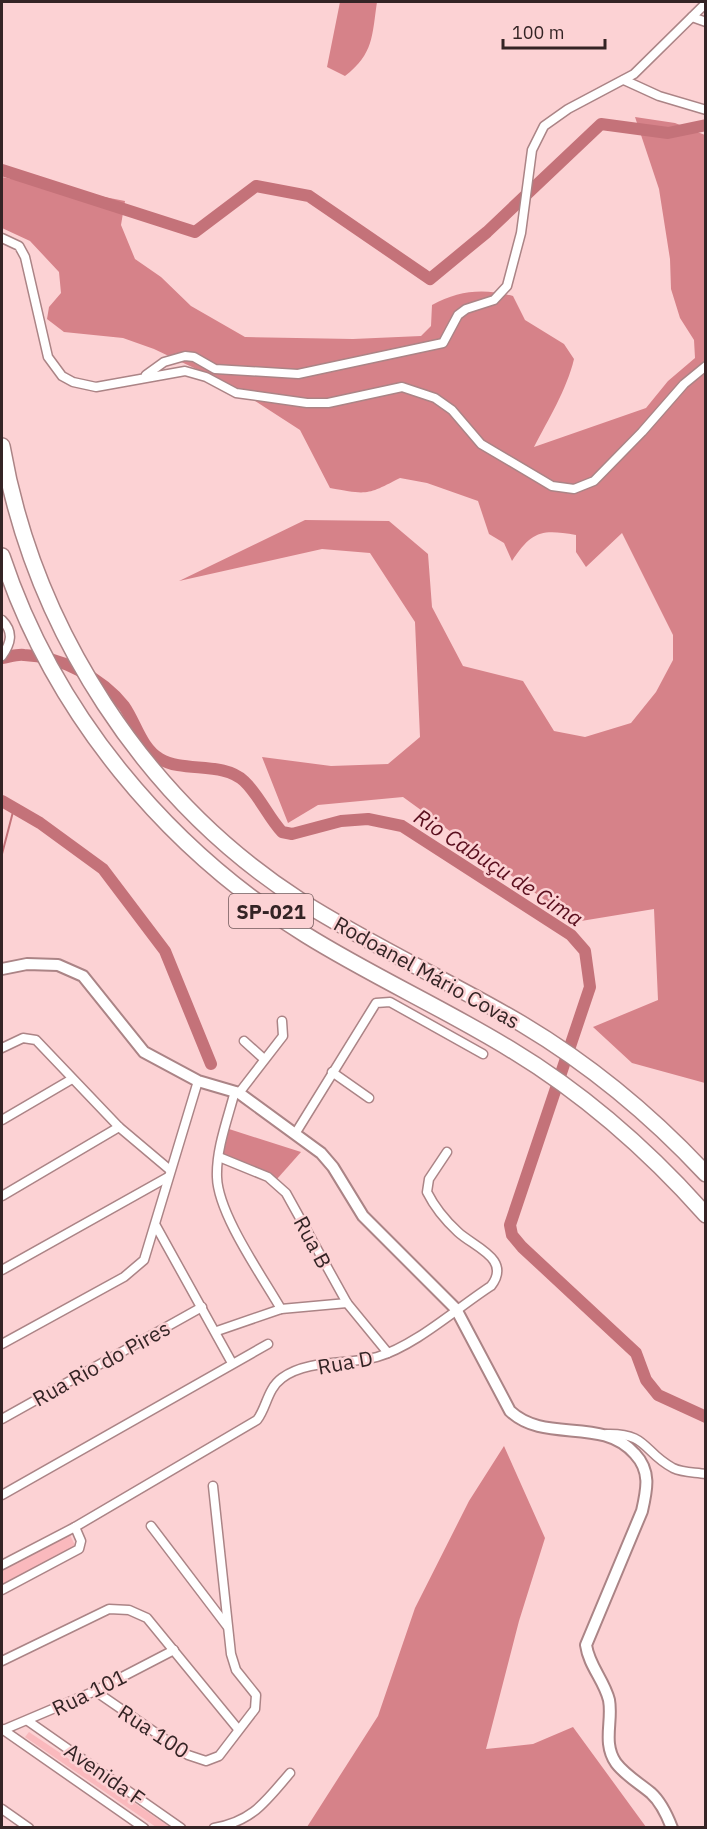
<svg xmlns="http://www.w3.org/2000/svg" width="707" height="1829" font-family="'IBM Plex Sans',sans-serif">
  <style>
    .green { fill: #fab9bd }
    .forest { fill: #d68289 }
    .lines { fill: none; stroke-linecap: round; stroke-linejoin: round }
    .stream { stroke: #c47279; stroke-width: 2 }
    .river { stroke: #c47279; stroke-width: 12 }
    .street-casing { stroke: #ab8486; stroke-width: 11 }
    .secondary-casing { stroke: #ab8486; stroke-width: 14 }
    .highway-casing { stroke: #ab8486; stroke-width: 18 }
    .street { stroke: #fff; stroke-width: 8 }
    .secondary { stroke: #fff; stroke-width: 10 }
    .highway { stroke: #fff; stroke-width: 15 }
    .labels { text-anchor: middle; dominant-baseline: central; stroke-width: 5; stroke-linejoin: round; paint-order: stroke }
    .shield { fill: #fcd2d4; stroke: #70585a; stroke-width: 1.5 }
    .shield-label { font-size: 20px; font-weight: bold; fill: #342425 }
    .street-label { font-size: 21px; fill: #342425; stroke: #fcd2d4 }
    .water-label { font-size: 22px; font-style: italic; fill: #5a0f1e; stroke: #fcd2d4 }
  </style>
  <rect width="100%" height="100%" fill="#fcd2d4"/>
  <g class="green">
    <path d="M70 1535 76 1547 2 1584V1569Z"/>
    <path d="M29 1732 170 1827H156L25 1737Z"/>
  </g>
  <g class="forest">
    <path d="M340 2H377C372 35 374 54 345 76L327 67Z"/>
    <path d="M635 117 675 123 705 135V1083L632 1063 593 1027 658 1000 654 909 575 922 403 797 318 805 288 823 262 757 331 766 388 764 420 737 415 622 370 553 322 549 179 581 305 520 389 521 428 554 432 607 463 666 523 681 554 731 585 737 631 723 656 692 673 660V635L622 533 586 567 576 552V535C541 529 532 531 512 561L504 543 489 534 478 501 427 483 400 478C367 495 368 495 330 488L300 430 232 386 154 349 123 338 64 332 47 319 49 307 61 293 59 272 30 241 2 228V177L125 201 121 225 135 259 161 277 191 306 245 337 353 339 421 336 431 326 432 305C459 290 484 288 513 296L525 320 564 344 574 359C567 389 548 420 534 447L646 408 668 381 695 358 694 340 680 318 671 289 670 259 659 189Z"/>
    <path d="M229 1129 301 1152 277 1179 223 1155Z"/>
    <path d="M504 1446 545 1538 519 1621 486 1749 533 1744 573 1727 646 1827H307L378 1716 415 1608 469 1501Z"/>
  </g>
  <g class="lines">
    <path class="stream" d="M2 854 14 808"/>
    <g class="river">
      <path d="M2 170 195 232 256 186 309 196 430 279 487 232 601 124 668 133 706 125"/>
      <path d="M2 658C9 657 17 654 24 655 60 656 102 678 124 706 136 723 141 748 160 759 184 773 223 761 244 781 259 795 268 817 282 832L292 834 341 821 368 819 402 826 571 935 585 951 590 987 510 1225 512 1235 522 1247 636 1353 646 1380 658 1395 706 1417"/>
      <path d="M2 801 40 823 103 869 165 951 211 1064"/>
    </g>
    <defs>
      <g id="street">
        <path d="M692 17 706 22"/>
        <path d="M624 80 659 96 706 110"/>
        <path d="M2 238 19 246 25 257 48 357 62 376 73 382 96 387 185 371 206 377 236 393 307 403H328L402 387 435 398 452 410 481 444 552 486 574 489 594 481 642 432 684 384 706 366"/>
        <path d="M146 375 164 362 185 356 194 357 215 369 298 374 443 343 458 315 466 309 494 300 507 286 521 233 532 150 544 126 568 109 634 74 706 3"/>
        <path d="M2 620C14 632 11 643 2 656"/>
        <path d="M244 1041 264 1059"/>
        <path d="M2 1048 23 1038 36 1040 119 1127 170 1170"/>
        <path d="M332 1072 369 1098"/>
        <path d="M235 1091C228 1118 216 1149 217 1177 218 1214 262 1276 281 1309"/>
        <path d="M239 1093 283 1036 282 1021"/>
        <path d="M2 1120 72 1079"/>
        <path d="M295 1134 376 1003 390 1002 483 1054"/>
        <path d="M219 1157 268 1177 286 1193 347 1303 388 1353"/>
        <path d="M2 1196 119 1127"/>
        <path d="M156 1226 232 1363"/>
        <path d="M2 1270 168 1177"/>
        <path d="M217 1331 281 1309 347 1303"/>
        <path d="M2 1344 124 1277 144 1260 198 1081"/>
        <path d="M2 1419 202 1307"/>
        <path d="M607 1434C648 1433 643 1452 673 1468 683 1473 695 1472 706 1474"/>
        <path d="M2 1495 268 1344"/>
        <path d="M151 1526 227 1626"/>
        <path d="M2 1565 75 1527 257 1420C267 1407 267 1389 282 1378 308 1359 348 1365 377 1357 415 1346 457 1308 491 1286 512 1259 474 1247 458 1232 446 1221 434 1206 427 1192L429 1179 447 1152"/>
        <path d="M2 1590 79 1549 81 1541 75 1527"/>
        <path d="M2 1661 109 1609 129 1610 147 1618 238 1729"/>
        <path d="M95 1691 188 1755 206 1761 219 1756 255 1709 256 1695 236 1670 231 1654 213 1486"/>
        <path d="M28 1721 181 1828"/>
        <path d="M2 1729 144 1828"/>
        <path d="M3 1730 95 1691 174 1650"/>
        <path d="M2 1809 29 1828"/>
        <path d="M214 1828C253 1821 265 1802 290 1773"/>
      </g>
      <path id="secondary" d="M2 969 27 964 58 965 83 976 144 1052 198 1081 239 1093 321 1153 333 1167 363 1216 456 1309 510 1411C545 1444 602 1416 635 1454 651 1471 647 1489 642 1511L586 1645C589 1666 604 1680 609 1700 613 1721 602 1743 616 1763 625 1775 639 1783 651 1793 661 1802 667 1815 672 1828"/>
      <g id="highway">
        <path d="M2 446C34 629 144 800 301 901 372 946 449 981 522 1024 589 1064 652 1116 706 1174"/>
        <path d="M2 556C54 713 166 848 306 935 372 976 443 1008 510 1049 583 1093 649 1151 706 1215"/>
      </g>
    </defs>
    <use href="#street" class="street-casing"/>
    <use href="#secondary" class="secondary-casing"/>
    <use href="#highway" class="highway-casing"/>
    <use href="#street" class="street"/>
    <use href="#secondary" class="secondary"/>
    <use href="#highway" class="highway"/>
  </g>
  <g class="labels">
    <rect class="shield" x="229" y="894" width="84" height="34" rx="4.5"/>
    <g class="shield-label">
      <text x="271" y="911">SP-021</text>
    </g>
    <g class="street-label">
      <text transform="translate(427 972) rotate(29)">Rodoanel Mário Covas</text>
      <text transform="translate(313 1242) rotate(62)">Rua B</text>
      <text transform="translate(345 1362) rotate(-10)">Rua D</text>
      <text transform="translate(101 1363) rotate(-29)">Rua Rio do Pires</text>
      <text transform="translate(89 1692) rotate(-26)">Rua 101</text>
      <text transform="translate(154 1731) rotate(33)">Rua 100</text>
      <text transform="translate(105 1774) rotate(35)">Avenida F</text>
    </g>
    <g class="water-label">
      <text transform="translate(499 867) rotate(33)">Rio Cabuçu de Cima</text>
    </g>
  </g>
  <rect width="707" height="1829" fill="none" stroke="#342425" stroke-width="6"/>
  <path d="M503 39v9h102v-9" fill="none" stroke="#342425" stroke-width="3"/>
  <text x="512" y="39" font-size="18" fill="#342425" stroke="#fcd2d4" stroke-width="4.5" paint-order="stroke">100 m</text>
</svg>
